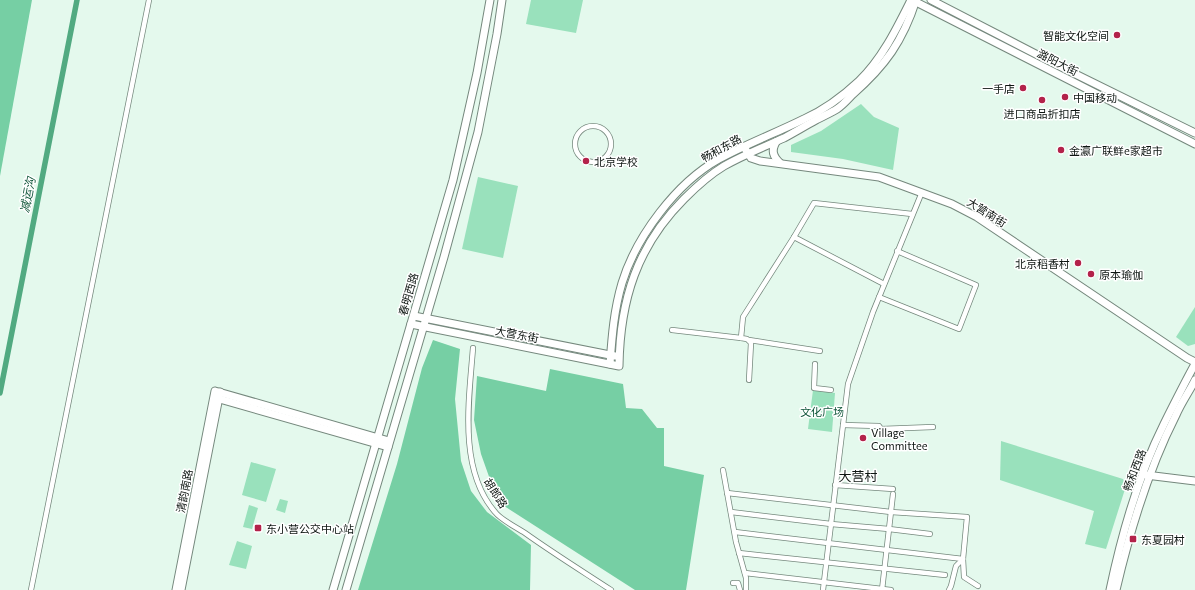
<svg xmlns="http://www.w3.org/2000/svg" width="1195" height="590" font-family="Commissioner,'Noto Sans SC',sans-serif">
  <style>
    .green { fill: #99e1bc }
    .forest { fill: #76cfa4 }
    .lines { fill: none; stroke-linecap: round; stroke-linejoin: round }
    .canal { stroke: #51aa81; stroke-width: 5.5 }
    .street-casing { stroke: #75887d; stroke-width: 6 }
    .secondary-casing { stroke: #75887d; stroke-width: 9 }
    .primary-casing { stroke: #75887d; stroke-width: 9 }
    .street { stroke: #fff; stroke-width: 4.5 }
    .secondary { stroke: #fff; stroke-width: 7 }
    .primary { stroke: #fff; stroke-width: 7 }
    .poi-dot { fill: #b3224a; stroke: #fff; stroke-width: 1.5 }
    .labels { text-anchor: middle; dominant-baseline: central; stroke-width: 3; stroke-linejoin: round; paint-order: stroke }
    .poi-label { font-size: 11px; fill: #0e1612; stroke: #fff; text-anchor: start }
    .street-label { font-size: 11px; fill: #0e1612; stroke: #fff }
    .park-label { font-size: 11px; fill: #11573b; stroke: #fff }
    .water-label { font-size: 12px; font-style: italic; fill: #13583c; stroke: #fff }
    .quarter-label { font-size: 13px; fill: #0e1612; stroke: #fff }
  </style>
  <rect width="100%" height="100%" fill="#e4f9ed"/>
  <g class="green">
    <path d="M531 0H583L576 33 526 24Z"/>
    <path d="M861 104 874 117 899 128 893 170 843 159 791 152V145L821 131Z"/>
    <path d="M478 177 518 186 503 258 462 249Z"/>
    <path d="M1195 307V344L1188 346 1176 337Z"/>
    <path d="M813 390 835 393 832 432 808 429Z"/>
    <path d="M1001 441 1123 479 1126 486 1106 549 1085 544 1094 511 1000 480Z"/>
    <path d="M251 462 276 469 266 502 242 495Z"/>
    <path d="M280 499 288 501 285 513 276 510Z"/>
    <path d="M249 505 258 508 252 529 243 527Z"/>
    <path d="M237 541 252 546 246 569 229 565Z"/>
  </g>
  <g class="forest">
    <path d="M0 0H32L0 176Z"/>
    <path d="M433 340 460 349 455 399 461 461 471 491 487 512 531 545 530 590H358L397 464 422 368Z"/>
    <path d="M550 369 623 384 626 408 642 409 657 428H664V466L704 475 686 590H635L498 502 481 454 474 420 477 376 546 391Z"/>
  </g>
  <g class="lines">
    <path class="canal" d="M0 393 77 0"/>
    <defs>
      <g id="street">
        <circle cx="593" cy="144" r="18"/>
        <path d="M794 237 884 284"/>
        <path d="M879 297 959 329 976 285 897 251"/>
        <path d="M672 330 741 338"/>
        <path d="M749 340 820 351"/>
        <path d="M473 348C469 400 458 469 495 512 501 520 516 527 525 533 553 553 582 571 611 590"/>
        <path d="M815 364 814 388 831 390"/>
        <path d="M749 380 751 343 747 339 741 338 743 317 794 237 814 203 912 214"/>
        <path d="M843 425 879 426 881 429 933 427"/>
        <path d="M723 470 736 542 746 578V590"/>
        <path d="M835 485 893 489"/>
        <path d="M727 493 891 512 967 517 963 559 964 577 978 586"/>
        <path d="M731 512 831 524 889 529 930 534"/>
        <path d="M735 532 963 559"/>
        <path d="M739 553 945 575"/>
        <path d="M745 573 891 590"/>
        <path d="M733 583H738L740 590"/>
        <path d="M31 590 149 0"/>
        <path d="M823 590 848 384 873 312 922 192"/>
        <path d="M882 590 893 494"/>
        <path d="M949 590 951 586 956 566 963 559"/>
      </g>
      <g id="secondary">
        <path d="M912 0 1195 144"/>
        <path d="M931 0 1055 64 1195 133"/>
        <path d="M776 142C771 151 773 156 780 163"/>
        <path d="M744 147 751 158 760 161 879 177 952 204 977 217 1187 358 1195 362"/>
        <path d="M414 316 615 356"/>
        <path d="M411 324 619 366C620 300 637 246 684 199 696 187 709 175 724 166 743 155 764 147 784 138 795 132 805 126 816 120 823 116 831 113 837 109 843 105 848 99 853 94 885 66 903 41 916 0"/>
        <path d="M610 364C612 336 614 310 622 283 636 237 676 183 719 159 746 144 776 133 804 119 824 110 843 96 859 81 882 59 897 28 911 0"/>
        <path d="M216 398 388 447"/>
        <path d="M1146 475 1195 481"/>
        <path d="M176 590 215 391 389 441"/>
        <path d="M181 590 220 392"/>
        <path d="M1110 590C1122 533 1138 476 1164 424 1174 404 1184 384 1195 364"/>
        <path d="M1116 590C1130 530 1148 470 1176 415 1181 403 1189 392 1195 380"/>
      </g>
      <g id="primary">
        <path d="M333 590 453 180 477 73 490 0"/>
        <path d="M346 590 444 257 478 132 497 34 502 0"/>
      </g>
    </defs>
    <use href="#street" class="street-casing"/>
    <use href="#secondary" class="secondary-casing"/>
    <use href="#primary" class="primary-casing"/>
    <use href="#street" class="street"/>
    <use href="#secondary" class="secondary"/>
    <use href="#primary" class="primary"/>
  </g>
  <g class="poi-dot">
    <circle cx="1117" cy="35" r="4"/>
    <circle cx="1023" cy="88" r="4"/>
    <circle cx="1065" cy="97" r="4"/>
    <circle cx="1042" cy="100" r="4"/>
    <circle cx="1061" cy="150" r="4"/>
    <circle cx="586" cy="161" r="4"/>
    <circle cx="1078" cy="263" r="4"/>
    <circle cx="1091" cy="274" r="4"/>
    <circle cx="863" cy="438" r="4"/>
    <rect x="254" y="524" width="8" height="8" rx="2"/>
    <rect x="1129" y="535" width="8" height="8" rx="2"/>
  </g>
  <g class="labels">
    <g class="poi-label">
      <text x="1109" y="35" text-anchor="end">智能文化空间</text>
      <text x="1015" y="88" text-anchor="end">一手店</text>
      <text x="1073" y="97">中国移动</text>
      <text x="1042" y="113" text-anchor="middle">进口商品折扣店</text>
      <text x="1069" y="150">金瀛广联鲜e家超市</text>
      <text x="594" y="161">北京学校</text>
      <text x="1070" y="263" text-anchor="end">北京稻香村</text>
      <text x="1099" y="274">原本瑜伽</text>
      <text x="871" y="432">Village<tspan x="871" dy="13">Committee</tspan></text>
      <text x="266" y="528">东小营公交中心站</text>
      <text x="1141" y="539">东夏园村</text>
    </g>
    <g class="street-label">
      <text transform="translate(1058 62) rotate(27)">潞阳大街</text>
      <text transform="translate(721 148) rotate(-29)">畅和东路</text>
      <text transform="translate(987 212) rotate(32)">大营南街</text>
      <text transform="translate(408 294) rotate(-74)">春明西路</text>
      <text transform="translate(517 334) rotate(11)">大营东街</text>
      <text transform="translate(1134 470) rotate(-69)">畅和西路</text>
      <text transform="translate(184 491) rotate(-79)">清韵南路</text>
      <text transform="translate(496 493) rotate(57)">胡郎路</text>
    </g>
    <g class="park-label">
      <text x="822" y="411">文化广场</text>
    </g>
    <g class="water-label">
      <text transform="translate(27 195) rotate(-79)">减运沟</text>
    </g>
    <g class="quarter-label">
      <text x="858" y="476">大营村</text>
    </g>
  </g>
</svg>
